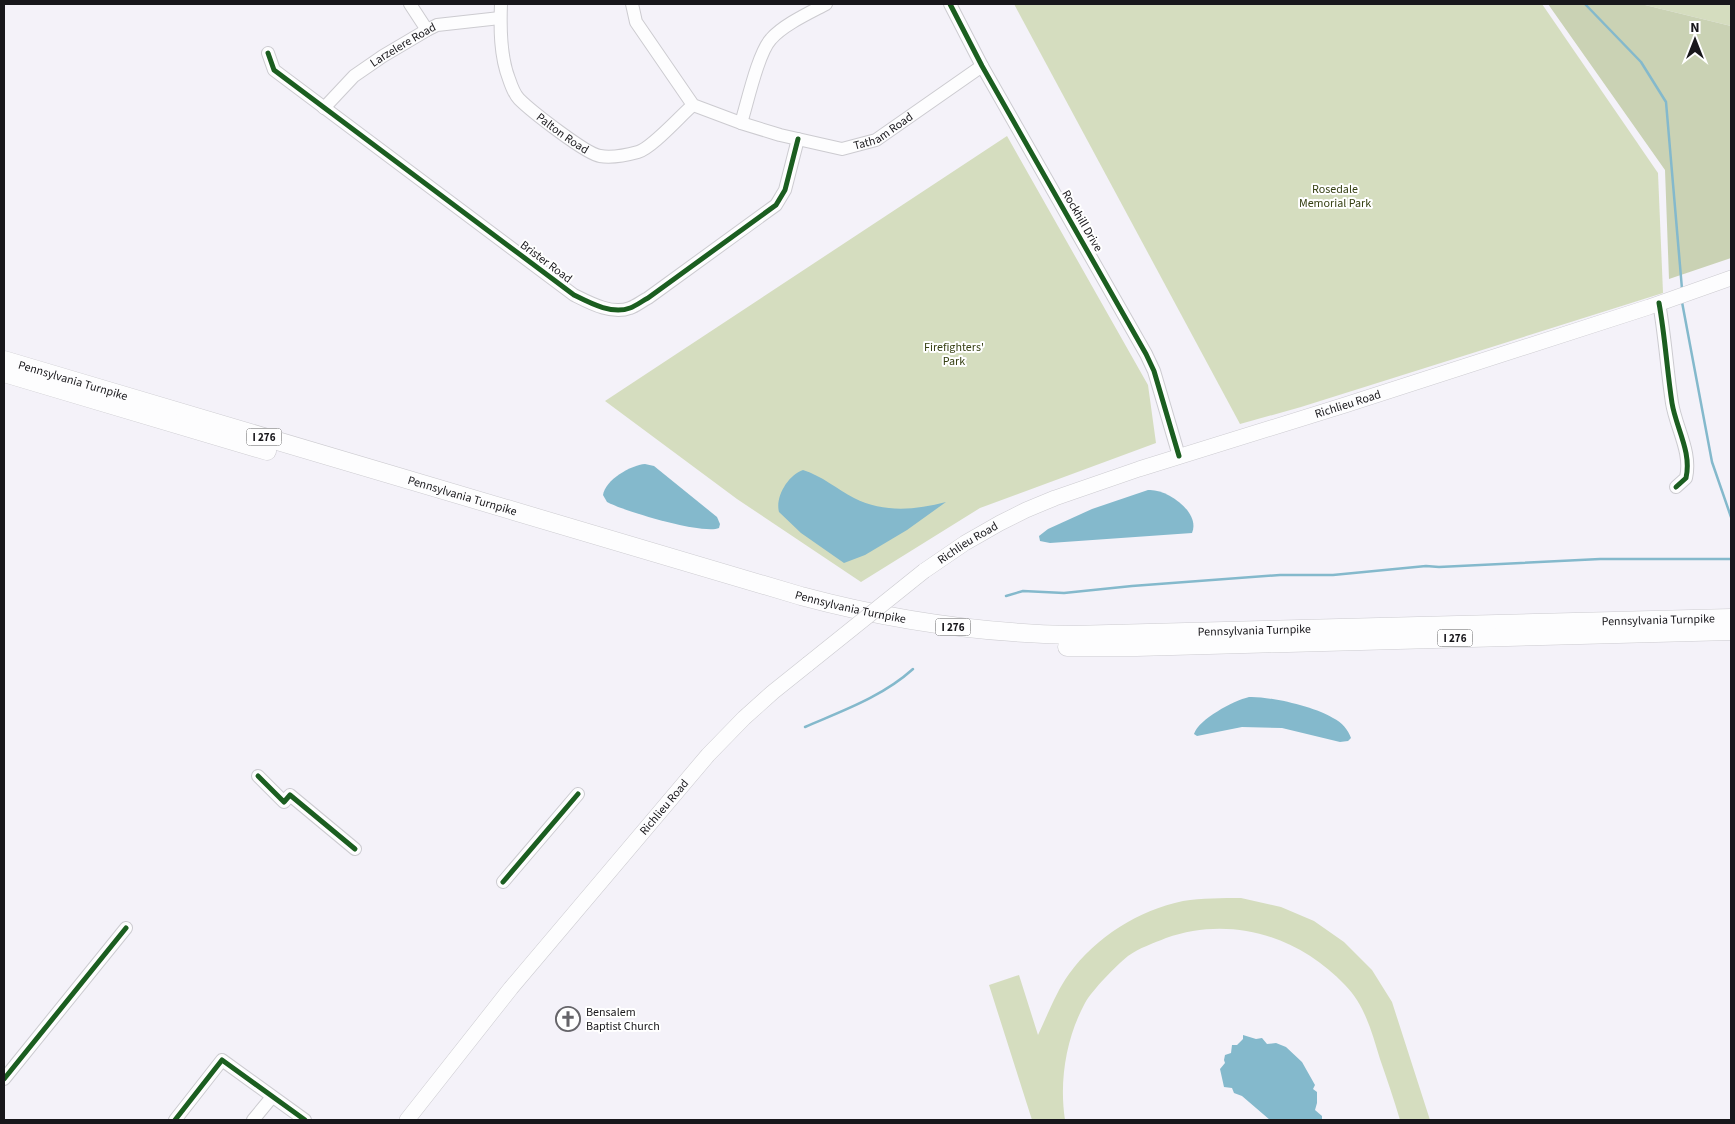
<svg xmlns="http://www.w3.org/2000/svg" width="1735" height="1124" font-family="'Source Sans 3',sans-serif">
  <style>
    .green { fill: #d5ddbf }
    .forest { fill: #cad2b4 }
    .water { fill: #84b9cc }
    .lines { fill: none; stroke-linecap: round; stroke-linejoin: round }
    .stream { stroke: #84b9cc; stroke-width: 2.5 }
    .minor-casing { stroke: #cccbd0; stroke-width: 14 }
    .major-casing { stroke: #cccbd0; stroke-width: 16 }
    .highway-casing { stroke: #cccbd0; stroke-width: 19 }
    .minor { stroke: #fdfdfe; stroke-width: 12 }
    .major { stroke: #fdfdfe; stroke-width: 15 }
    .highway { stroke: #fdfdfe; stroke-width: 18 }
    .major-bridge-casing { stroke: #cccbd0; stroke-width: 16; stroke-linecap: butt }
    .major-bridge { stroke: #fdfdfe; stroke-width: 15 }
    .cycleway-casing { stroke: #fff; stroke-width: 8 }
    .cycleway { stroke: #1b5e20; stroke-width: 5 }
    .labels { text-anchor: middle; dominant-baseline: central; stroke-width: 4; stroke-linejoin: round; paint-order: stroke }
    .shield { fill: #fff; stroke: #5d5d5f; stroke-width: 1 }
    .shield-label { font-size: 11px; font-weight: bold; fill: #18171b }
    .street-label { font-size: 12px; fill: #18171b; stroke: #fff }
    .park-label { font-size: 12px; fill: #364013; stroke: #fff }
    .poi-label { font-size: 12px; fill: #18171b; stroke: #fff; text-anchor: start }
  </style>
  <rect width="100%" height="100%" fill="#f4f2f9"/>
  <g class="green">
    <path d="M1014 4H1542L1658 173 1663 293 1301 407 1240 424Z"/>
    <path d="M1641 4H1731V26Z"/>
    <path d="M1007 136 1148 385 1156 443 980 508 861 582 737 499 605 401Z"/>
    <path d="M1241 898 1281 907 1314 921 1344 942 1372 970 1392 1002 1430 1120H1400C1394 1100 1387 1079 1380 1059 1372 1033 1365 1005 1345 985 1298 936 1231 915 1166 938 1154 943 1139 948 1128 956 1116 966 1093 989 1085 1003 1066 1038 1059 1081 1065 1120H1032L989 985 1019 975 1038 1035C1048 1014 1056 992 1069 974 1096 937 1139 910 1183 901 1202 898 1222 898 1241 898Z"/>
  </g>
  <path class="forest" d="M1548 4H1641L1731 26V258L1669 279 1665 170Z"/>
  <g class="water">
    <path d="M645 464 654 466 717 517 720 524 719 528C704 535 623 511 607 502L603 495C605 480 631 465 645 464Z"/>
    <path d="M803 470C822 476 837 489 854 498 884 513 915 510 946 502L907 530 865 555 844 563 801 533 779 512C775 497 788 475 803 470Z"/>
    <path d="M1148 490C1166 488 1201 512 1192 533L1050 543 1040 541 1039 536 1048 529 1092 509Z"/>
    <path d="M1249 697C1269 696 1316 707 1333 718 1342 722 1348 730 1351 738L1348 741 1340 742 1282 728 1242 727 1197 736 1194 734C1199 719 1233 701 1249 697Z"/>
    <path d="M1243 1035 1256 1039 1262 1038 1267 1044 1276 1043 1286 1047 1302 1062 1315 1085 1313 1089 1317 1092V1103L1315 1110 1322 1116V1120H1270L1242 1096 1234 1093 1232 1088 1224 1087 1220 1069 1225 1063 1224 1060 1225 1055 1231 1053 1232 1045H1237L1243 1039Z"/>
  </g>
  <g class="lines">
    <g class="stream">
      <path d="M1585 4 1641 62 1666 102 1682 289"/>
      <path d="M1682 302 1712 462 1731 517"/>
      <path d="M1006 596 1023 591 1064 593 1132 586 1280 575H1333L1426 566 1439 567 1600 559H1731"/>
      <path d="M805 727C842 711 882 697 913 669"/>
    </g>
    <defs>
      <g id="minor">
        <path d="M410 4 427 30"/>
        <path id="s1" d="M501 4C500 28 500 56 509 79 511 85 515 95 519 99 531 111 586 154 600 156 611 158 627 155 638 152 652 148 680 116 693 105"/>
        <path id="s2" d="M632 4 636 22 693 105 741 123 780 135 842 149 876 140 982 66"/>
        <path d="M950 4 982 66 1146 354 1154 371 1179 456"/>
        <path d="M268 53 274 70 574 295C590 303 612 315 630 308 636 306 642 301 648 298L776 205 785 190 798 139"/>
        <path id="s3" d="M324 108 354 76 383 56 427 30 437 25 500 18"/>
        <path d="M741 123C747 104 758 53 771 39 783 25 809 13 826 4"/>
        <path d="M1659 303C1665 336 1667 370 1672 403 1676 428 1692 452 1686 478L1676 487"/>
        <path d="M258 776 284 802 290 795 355 849"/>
        <path d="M503 882 578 794"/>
        <path d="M4 1079 126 928"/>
        <path d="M175 1120 222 1060 305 1120"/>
        <path d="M253 1120 272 1097"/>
      </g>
      <g id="major">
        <path id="s4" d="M924 571 965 543 1000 523 1026 510 1055 498 1139 469 1345 405 1649 307 1731 278"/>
        <path id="s5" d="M407 1120 511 988 708 755 744 718 773 692 808 664"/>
      </g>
      <g id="highway">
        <path id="s6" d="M4 360 801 596C890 620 980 633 1071 635L1731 618"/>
        <path d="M4 373 267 451"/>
        <path d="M1067 647H1136L1731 631"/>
      </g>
    </defs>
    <use href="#minor" class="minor-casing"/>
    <use href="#major" class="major-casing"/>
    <use href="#highway" class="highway-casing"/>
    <use href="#minor" class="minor"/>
    <use href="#major" class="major"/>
    <use href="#highway" class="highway"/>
    <defs>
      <path id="major-bridge" d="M808 664 924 571"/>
    </defs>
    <use href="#major-bridge" class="major-bridge-casing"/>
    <use href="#major-bridge" class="major-bridge"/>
    <defs>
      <g id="cycleway">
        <path d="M950 4 982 66 1146 354 1154 371 1179 456"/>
        <path d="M268 53 274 70 574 295C590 303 612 315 630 308 636 306 642 301 648 298L776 205 785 190 798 139"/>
        <path d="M1659 303C1665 336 1667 370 1672 403 1676 428 1692 452 1686 478L1676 487"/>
        <path d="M258 776 284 802 290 795 355 849"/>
        <path d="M503 882 578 794"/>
        <path d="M4 1079 126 928"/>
        <path d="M175 1120 222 1060 305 1120"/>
      </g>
    </defs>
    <use href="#cycleway" class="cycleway-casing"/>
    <use href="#cycleway" class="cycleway"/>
  </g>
  <defs>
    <symbol id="church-ring" viewBox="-11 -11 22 22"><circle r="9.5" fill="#fff" stroke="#656469" stroke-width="1.5"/><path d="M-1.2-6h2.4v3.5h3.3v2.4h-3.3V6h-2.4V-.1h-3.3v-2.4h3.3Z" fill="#656469"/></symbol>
  </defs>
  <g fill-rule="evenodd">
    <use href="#church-ring" x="554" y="1005" width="28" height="28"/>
  </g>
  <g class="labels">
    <g class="shield">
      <rect x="246.5" y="428.5" width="35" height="17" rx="4"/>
      <rect x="935.5" y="618.5" width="35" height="17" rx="4"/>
      <rect x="1437.5" y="629.5" width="35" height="17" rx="4"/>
    </g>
    <g class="shield-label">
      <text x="264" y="437">I 276</text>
      <text x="953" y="627">I 276</text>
      <text x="1455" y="638">I 276</text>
    </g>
    <g class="street-label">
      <text stroke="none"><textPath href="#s3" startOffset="102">Larzelere Road</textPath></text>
      <text stroke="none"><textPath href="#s2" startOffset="320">Tatham Road</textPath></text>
      <text stroke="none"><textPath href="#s1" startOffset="154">Palton Road</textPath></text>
      <text transform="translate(1082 221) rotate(60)">Rockhill Drive</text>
      <text transform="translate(546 262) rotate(37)">Brister Road</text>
      <text stroke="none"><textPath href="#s6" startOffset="72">Pennsylvania Turnpike</textPath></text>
      <text stroke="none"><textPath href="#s4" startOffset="458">Richlieu Road</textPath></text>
      <text stroke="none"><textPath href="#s6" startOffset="478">Pennsylvania Turnpike</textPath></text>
      <text stroke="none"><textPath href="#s4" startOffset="52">Richlieu Road</textPath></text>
      <text stroke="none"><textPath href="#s6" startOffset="882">Pennsylvania Turnpike</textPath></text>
      <text stroke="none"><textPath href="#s6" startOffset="1692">Pennsylvania Turnpike</textPath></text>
      <text stroke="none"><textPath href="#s6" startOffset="1288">Pennsylvania Turnpike</textPath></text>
      <text stroke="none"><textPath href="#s5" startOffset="405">Richlieu Road</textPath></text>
    </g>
    <g class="park-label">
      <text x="1335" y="189">Rosedale<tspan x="1335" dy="14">Memorial Park</tspan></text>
      <text x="954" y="347">Firefighters'<tspan x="954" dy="14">Park</tspan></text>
    </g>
    <g class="poi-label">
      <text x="586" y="1012">Bensalem<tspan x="586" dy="14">Baptist Church</tspan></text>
    </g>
  </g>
  <rect width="1735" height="1124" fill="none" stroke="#18171b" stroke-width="10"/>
  <g transform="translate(1695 40)" stroke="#ffffff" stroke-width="4" paint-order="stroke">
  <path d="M0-4L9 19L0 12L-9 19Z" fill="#18171b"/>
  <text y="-8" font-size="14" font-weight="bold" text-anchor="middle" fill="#18171b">N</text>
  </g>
</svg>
